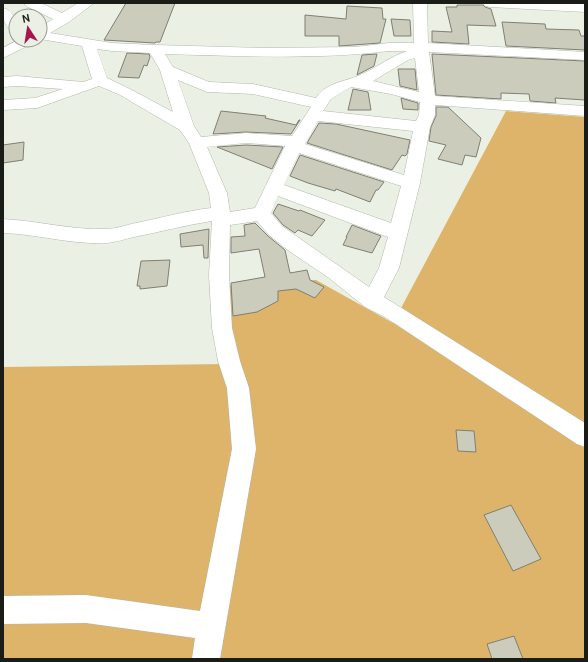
<svg xmlns="http://www.w3.org/2000/svg" width="588" height="662" font-family="Cabin,sans-serif">
  <style>
    .green { fill: #ddb46a }
    .building { fill: #ccccbd; stroke: #7f7f72 }
    .lines { fill: none; stroke-linecap: round; stroke-linejoin: round }
    .minor-casing { stroke: #b1b8ab; stroke-width: 1 }
    .minor { fill: #fff; fill-rule: evenodd }
  </style>
  <rect width="100%" height="100%" fill="#eaf1e4"/>
  <path class="green" d="M506 111 585 117V659H3V367L225 364 223 286 316 280 393 323Z"/>
  <g class="building">
    <path d="M126 3H175L160 42H156L155 43 104 40Z"/>
    <path d="M457 5H483L485 7 491 9 496 26 467 25 469 44 432 42V31L452 32 446 7H457Z"/>
    <path d="M347 6 382 8 383 19H386L380 43 339 46V36H305V15L346 19Z"/>
    <path d="M391 19 410 20 411 36H394Z"/>
    <path d="M502 22 545 24 546 29 579 30 581 36H585V50L506 46Z"/>
    <path d="M127 53 149 54 150 57 147 66 144 65 139 78 118 77Z"/>
    <path d="M377 54 374 66 357 75 362 55Z"/>
    <path d="M432 54 585 61V100L555 98 556 103 530 101 529 94 501 93V99L436 95Z"/>
    <path d="M398 69H415L417 90 400 86Z"/>
    <path d="M353 89 368 92 371 110H348Z"/>
    <path d="M401 98 418 103V110L403 109Z"/>
    <path d="M436 107H448L481 138 476 157 465 155 462 165 438 159 446 145 429 141 431 127 436 116Z"/>
    <path d="M221 111 266 116 265 118 296 125 299 120H300L291 134 246 132 213 134Z"/>
    <path d="M319 123 336 124 410 140 407 154 405 156 402 155 392 170 307 143Z"/>
    <path d="M24 142 23 160 3 163V145Z"/>
    <path d="M246 145 283 147 272 169 217 147Z"/>
    <path d="M300 155 384 182 378 190H376L370 202 336 189 335 191 308 183 290 176Z"/>
    <path d="M278 204 299 211 300 210 325 220 312 236 298 230 295 233 283 225 273 213Z"/>
    <path d="M255 223 268 236 285 250 290 273 307 270 310 280 324 287 315 298 296 289 278 291V301L257 312 233 316 231 283 265 277 259 249 231 253V237L245 236 244 225Z"/>
    <path d="M352 225 381 236 372 253 343 245 347 237H346Z"/>
    <path d="M209 229 208 258H204L203 245 181 247 180 234Z"/>
    <path d="M170 260 167 286 140 289V286H137L141 261Z"/>
    <path d="M456 430 474 431 476 452 458 451Z"/>
    <path d="M511 505 541 559 513 571 484 515Z"/>
    <path d="M514 636 523 659H492L487 644Z"/>
  </g>
  <g class="lines">
    <defs>
      <g id="minor">
        <path d="M24 3H41L62 13 78 3H94L69 22 50 33 112 43 155 45 263 48 355 47 389 43H414L413 3H427L428 43 585 52V60L429 52 435 96 585 106V116L435 105V115L430 127 420 183 399 268 384 297 585 423V447L577 444 385 317 365 307 329 278 289 251 269 235 257 221 230 225 229 275 232 328 240 361 249 388 256 449 220 659H192L195 638 86 623 3 624V596L86 595 200 611 232 449 227 388 218 361 212 328 209 275 212 221C185 225 160 232 134 237 125 239 116 242 107 243 72 245 38 234 3 233V219C38 221 71 230 106 229 116 229 126 225 136 223 161 218 185 211 211 208L209 193 189 143 180 130 120 95 99 86 37 108 3 110V100L35 98 63 89 17 86 3 87V77L17 76 83 82 92 79 82 46 40 39V27L53 19 26 6ZM97 49 112 51 150 53 160 70 173 112 130 89 107 78ZM389 51H407C391 56 378 67 362 74 346 82 326 82 316 98L253 84 209 82 173 67 165 54C239 56 315 60 389 51ZM415 58 419 92 373 81 408 60ZM178 80 207 92 253 94 311 107 292 136 246 133 201 137 194 126ZM351 87 391 94 420 102 419 115 416 121 323 111 331 99ZM318 121 413 131 404 175 305 144ZM246 143 285 146 255 208 230 212 227 193 207 147ZM299 153 401 186 391 223 284 185ZM278 196 388 237 379 268 369 287 282 226 271 213Z"/>
        <path d="M483 3 585 4V12L490 7 485 6Z"/>
        <path d="M3 8C15 11 16 22 16 32 4 29 3 18 3 8Z"/>
        <path d="M18 40H35L33 43 3 58V48Z"/>
      </g>
    </defs>
    <use href="#minor" class="minor-casing"/>
    <use href="#minor" class="minor"/>
  </g>
  <rect width="588" height="662" fill="none" stroke="#191c17" stroke-width="8"/>
  <g transform="translate(28 28) rotate(348)"><circle r="19" fill="#eaf1e4" stroke="#969c92"/>
  <path d="M0-3L7 15L0 10L-7 15Z" fill="#a8154c"/>
  <text y="-6" font-size="11" font-weight="bold" text-anchor="middle" fill="#191c17">N</text>
  </g>
</svg>
